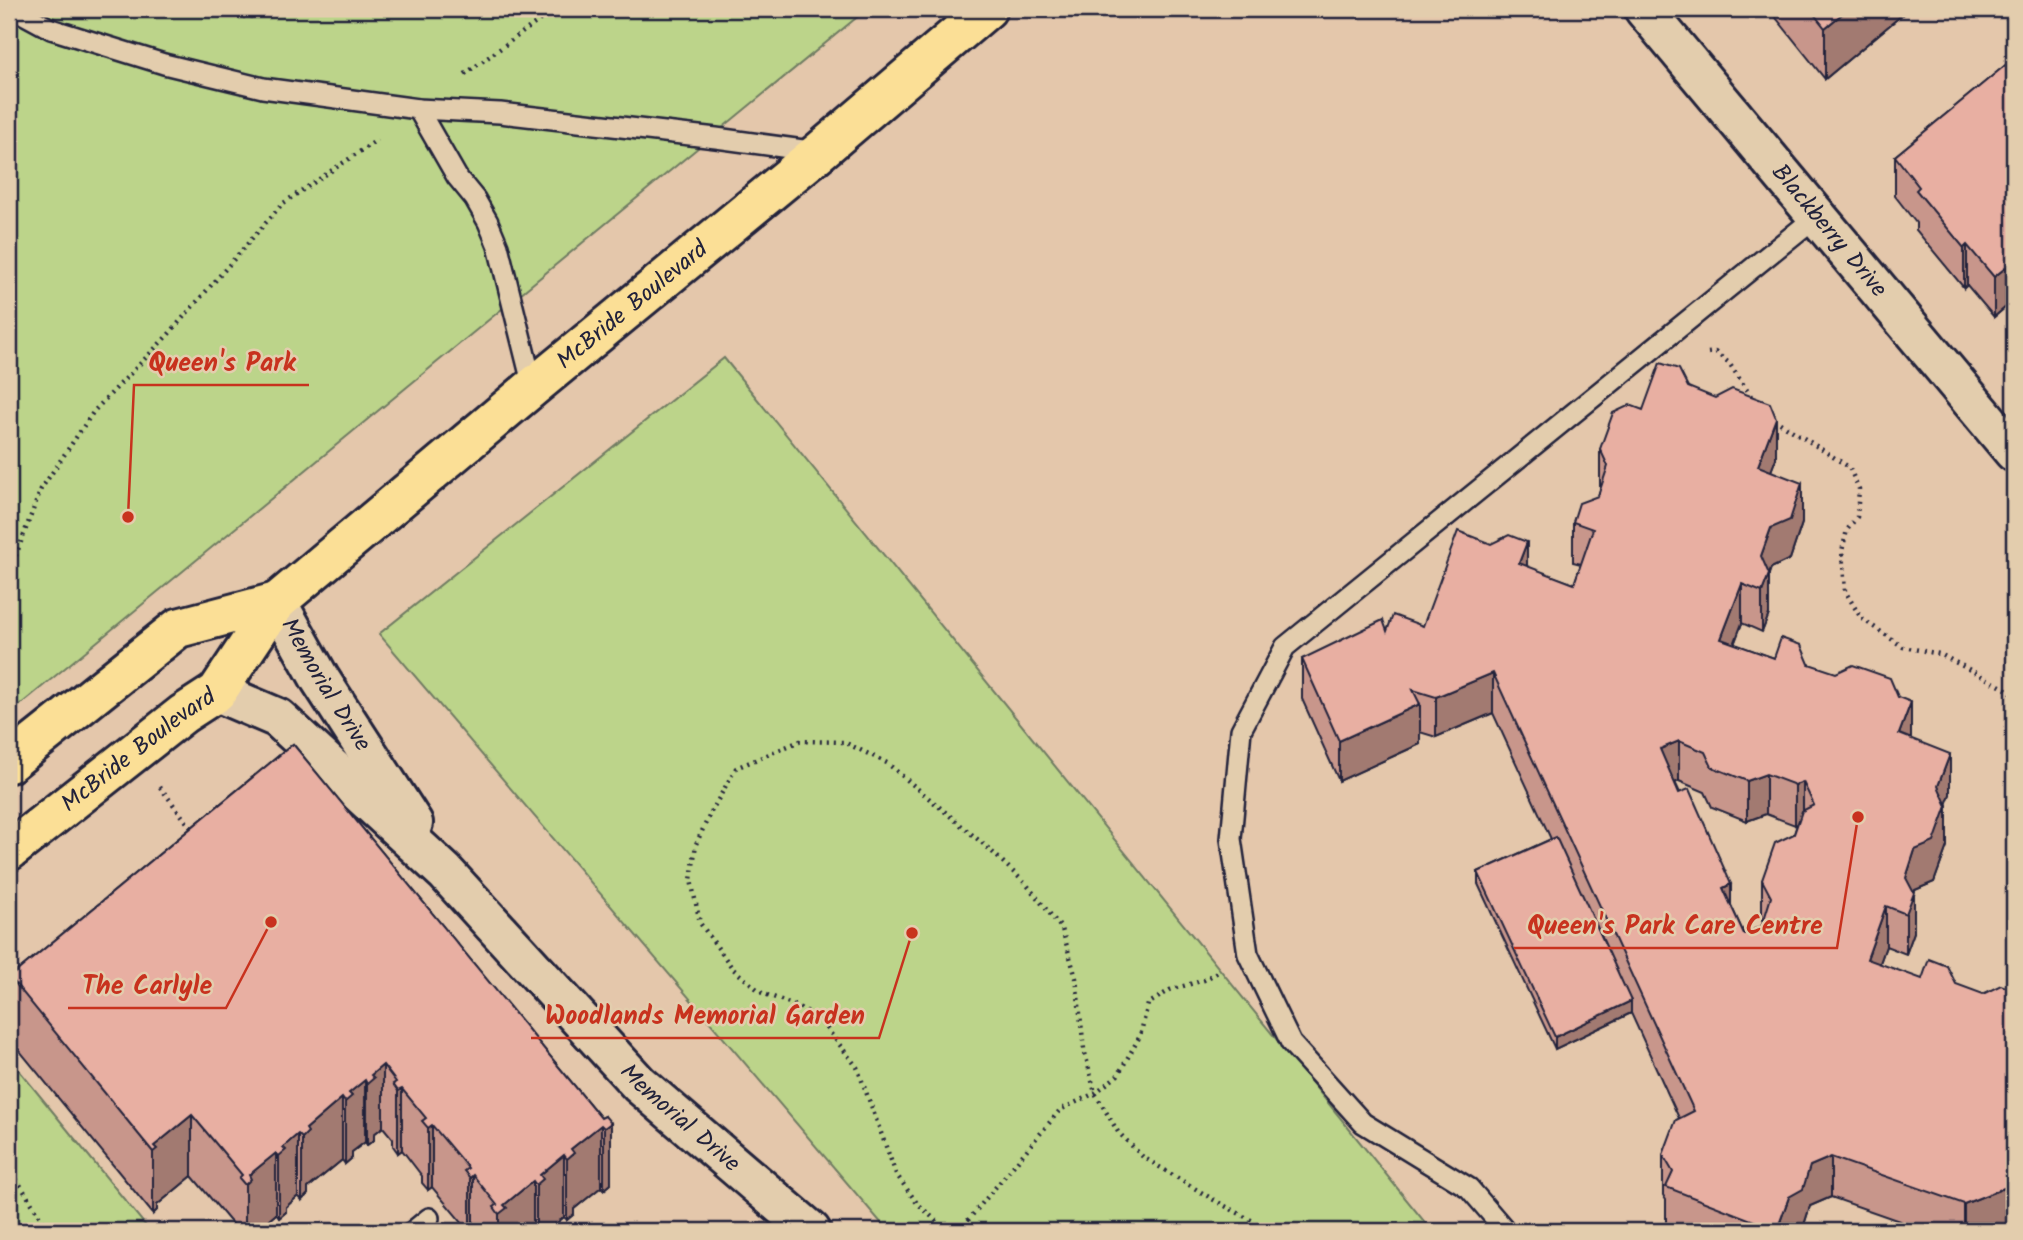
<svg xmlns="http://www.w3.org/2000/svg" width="2023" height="1240" font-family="Kalam,sans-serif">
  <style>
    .green { fill: #bcd48a; stroke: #6f7b62; stroke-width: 2 }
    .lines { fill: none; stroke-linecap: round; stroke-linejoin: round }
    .lane-casing { stroke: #22223b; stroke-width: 24 }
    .street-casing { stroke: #22223b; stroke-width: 44 }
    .primary-casing { stroke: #22223b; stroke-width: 44 }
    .path { stroke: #22223b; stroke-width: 4.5; stroke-dasharray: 2 5; stroke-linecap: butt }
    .lane { stroke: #e3cdad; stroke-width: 19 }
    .street { stroke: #e3cdad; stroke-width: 38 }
    .primary { stroke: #fbdf96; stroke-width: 38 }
    .wall { fill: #c8968b; stroke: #22223b; stroke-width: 2; fill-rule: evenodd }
    .shaded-wall { fill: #a27a71; stroke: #22223b; stroke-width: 2 }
    .building { fill: #e8afa2; stroke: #22223b; stroke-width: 2; fill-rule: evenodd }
    .labels { text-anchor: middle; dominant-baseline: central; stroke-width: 5; stroke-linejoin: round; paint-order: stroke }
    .street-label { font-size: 24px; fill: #22223b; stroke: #e3cdad }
    .leader { fill: none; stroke: #c8321e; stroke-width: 2.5 }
    .callout-dot { fill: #c8321e; stroke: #e3cdad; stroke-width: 2.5 }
    .callout-label { font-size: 26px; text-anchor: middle; font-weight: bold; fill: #c8321e; stroke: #e3cdad; stroke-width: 5; stroke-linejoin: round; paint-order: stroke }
  </style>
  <rect width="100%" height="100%" fill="#e4c7ab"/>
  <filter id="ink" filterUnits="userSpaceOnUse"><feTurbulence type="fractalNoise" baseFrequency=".0143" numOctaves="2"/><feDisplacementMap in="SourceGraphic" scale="14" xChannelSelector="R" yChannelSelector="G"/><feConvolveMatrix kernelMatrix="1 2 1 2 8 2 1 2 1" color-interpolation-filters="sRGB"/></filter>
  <g filter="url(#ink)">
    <g class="green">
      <path d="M9 9H867L9 714Z"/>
      <path d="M724 358 1432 1231H888L379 634Z"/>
      <path d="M9 1058 150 1231H9Z"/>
    </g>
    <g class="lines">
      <defs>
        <g id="lane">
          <path d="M14 9 51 29 164 64 263 88 418 109 500 113 716 138 818 152"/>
          <path d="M418 109 457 177 475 199 488 222 498 246 533 387"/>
          <path d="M413 1231 429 1218"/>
          <path d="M1506 1231 1469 1188 1363 1123 1291 1043 1248 954 1231 839 1241 730 1285 647 1818 215"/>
        </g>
        <g id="street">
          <path id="s1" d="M1644 9 2014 452"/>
          <path id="s2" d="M277 602 320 679 413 823"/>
          <path id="s3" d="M217 692 278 718 445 872 639 1084 811 1231"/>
        </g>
        <g id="primary">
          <path d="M9 763 178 628 277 602"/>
          <path id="s4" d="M9 851 183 714 217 692 277 602 533 387 819 152 987 9"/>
        </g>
      </defs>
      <use href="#lane" class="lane-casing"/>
      <use href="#street" class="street-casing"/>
      <use href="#primary" class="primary-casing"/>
      <g class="path">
        <path d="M188 9 194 12 249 17 276 9"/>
        <path d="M465 74 555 9"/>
        <path d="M1708 353 1715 352 1729 363 1753 399"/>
        <path d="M1774 419 1849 467 1859 489 1857 517 1847 530 1842 551 1845 591 1861 618 1903 647 1940 654 2006 689 2014 696"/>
        <path d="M9 568 13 563 41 489 94 411 168 335 282 204 377 140"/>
        <path d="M160 787 195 833"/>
        <path d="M9 1167 49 1231"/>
        <path d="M947 1231 917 1203 896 1174 857 1067 817 1016 792 1004 762 993 733 969 700 923 691 880 696 844 711 812 736 768 800 741 844 742 887 763 988 848 1027 885 1062 929 1076 978 1084 1049 1095 1093 1118 1132 1143 1157 1214 1200 1253 1221 1261 1231"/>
        <path d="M959 1231 1060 1110 1095 1093 1118 1075 1140 1036 1148 1004 1170 990 1204 980 1218 972"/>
      </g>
      <use href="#lane" class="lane"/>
      <use href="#street" class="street"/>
      <use href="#primary" class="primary"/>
    </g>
    <g class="wall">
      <path d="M1769 9H1909L1825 79Z"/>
      <path d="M2014 58V300L1994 317 1967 285 1964 288 1916 230V223L1895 196V156Z"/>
      <path d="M1688 387 1776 458 1771 471 1802 523 1790 559 1771 568 1769 574V614L1762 632 1742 623 1734 644 1774 658 1809 664 1911 739 1950 794 1946 804 1947 846 1934 882 1915 890 1914 895V932L1906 954 1886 946 1880 963 2014 1224 1996 1231H1928L1831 1197 1810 1206 1803 1228 1798 1231H1678L1666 1227V1200L1663 1195V1155L1679 1118 1631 1013 1555 1049 1478 884V872L1551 839 1493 713 1436 737 1420 732V744L1339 781 1302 699V659L1387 631 1423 626 1527 567 1574 584 1581 564 1573 562V522L1598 496 1600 489V449L1643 410ZM1679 781 1705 792 1712 807 1747 821 1766 814 1795 825 1797 824 1794 834 1762 880V920L1763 922 1762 926 1744 934 1675 782Z"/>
      <path d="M293 744 601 1118 605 1116 611 1184 604 1190 601 1187 574 1209V1214L567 1220 564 1217 547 1231H464V1225L432 1187 428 1190 422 1183V1176L402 1150 398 1153 393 1146V1139L383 1127 374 1134V1140L367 1145 365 1142 352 1152V1158L345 1164 342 1160 308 1188V1194L302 1200 298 1196 286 1207V1212L279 1218 276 1214 256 1231H238L192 1176 157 1205V1210L153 1214 10 1039V977Z"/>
    </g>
    <g class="shaded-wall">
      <path d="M1848 9H1909L1825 79V28Z"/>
      <path d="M1967 245V285L1964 288V248Z"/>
      <path d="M2014 261V300L1994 317V277Z"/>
      <path d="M1776 418V458L1758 506V466Z"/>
      <path d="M1802 483V523L1790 559 1771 568 1762 592 1761 556 1771 528Z"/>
      <path d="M1527 542V582L1519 563Z"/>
      <path d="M1769 574V614L1762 632V592Z"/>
      <path d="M1742 584V623L1721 679V639Z"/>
      <path d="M1493 673V713L1436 737V697Z"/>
      <path d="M1911 702V742L1899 734Z"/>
      <path d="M1420 704V744L1339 781V741Z"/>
      <path d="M1679 741V781L1660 789V749Z"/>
      <path d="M1950 754V794L1938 826V786Z"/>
      <path d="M1766 774V814L1747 821V781Z"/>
      <path d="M1803 782V822L1795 825V785Z"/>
      <path d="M1947 806V846L1934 882 1915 890 1914 895V932L1906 954V878L1915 850Z"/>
      <path d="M1731 884V924L1723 888Z"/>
      <path d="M1886 906V946L1867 999V959Z"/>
      <path d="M1631 1001V1013L1555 1049V1037Z"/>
      <path d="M383 1065V1127L374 1134V1140L367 1145V1084L371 1075Z"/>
      <path d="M365 1080V1142L352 1152V1158L345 1164V1102L349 1093Z"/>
      <path d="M402 1089V1150L398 1153V1091Z"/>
      <path d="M342 1098V1160L308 1188V1194L302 1200V1138L306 1129Z"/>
      <path d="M192 1115V1176L157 1205V1210L153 1214V1152L154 1146Z"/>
      <path d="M611 1123V1184L604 1190V1128Z"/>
      <path d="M432 1125V1187L428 1190V1128Z"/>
      <path d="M601 1125V1187L574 1209V1214L567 1220V1159L571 1149Z"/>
      <path d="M298 1134V1196L286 1207V1212L279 1218V1156L283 1147Z"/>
      <path d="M276 1153V1214L256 1231H245V1185L249 1175Z"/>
      <path d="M564 1155V1217L547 1231H536V1185L540 1175Z"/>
      <path d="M1831 1157V1197L1810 1206 1803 1228 1798 1231H1777L1789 1197 1810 1166Z"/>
      <path d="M473 1175V1231H470V1178Z"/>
      <path d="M533 1181V1231H499V1214L504 1205Z"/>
      <path d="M2014 1184V1224L1996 1231H1964V1204Z"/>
    </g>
    <g class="building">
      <path d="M1810 9H1848L1825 28Z"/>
      <path d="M2014 58V261L1994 277 1967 245 1964 248 1916 190 1919 187 1895 156Z"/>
      <path d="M1660 363 1679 369 1688 387 1715 398 1732 389 1770 403 1776 418 1758 466 1802 483 1790 520 1771 528 1761 556 1769 574 1762 592 1742 584 1721 639 1774 658 1781 638 1801 645 1809 664 1836 673 1853 665 1890 678 1898 697 1911 702 1899 734 1950 754 1938 786 1947 806 1934 842 1915 850 1906 878 1914 893 1906 914 1886 906 1867 959 1922 979 1929 959 1947 966 1956 984 1983 994 2001 985 2014 990V1184L1964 1204 1831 1157 1810 1166 1803 1189 1789 1197 1777 1230 1666 1187 1673 1172 1663 1155 1676 1120 1694 1111 1493 673 1436 697 1413 690 1420 704 1339 741 1302 659 1383 620 1387 631 1393 615 1423 626 1458 531 1491 544 1509 535 1527 542 1519 563 1574 584 1593 529 1573 522 1579 503 1598 496 1608 466 1600 449 1613 413 1630 405 1643 410ZM1679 741 1705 752 1712 767 1747 781 1766 774 1795 785 1803 782 1814 805 1802 811 1794 834 1775 843 1762 880 1771 897 1762 926 1744 934 1723 888 1731 884 1689 789 1679 793 1660 749Z"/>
      <path d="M293 744 601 1118 605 1116 611 1123 604 1128 601 1125 571 1149 574 1153 567 1159 564 1155 540 1175 543 1179 536 1185 533 1181 504 1205 507 1208 499 1214 494 1207 497 1205 473 1175 470 1178 464 1171 468 1168 432 1125 428 1128 422 1121 426 1118 402 1089 398 1091 393 1084 396 1082 383 1065 371 1075 374 1078 367 1084 365 1080 349 1093 352 1096 345 1102 342 1098 306 1129 308 1132 302 1138 298 1134 283 1147 286 1150 279 1156 276 1153 249 1175 251 1179 245 1185 239 1178 242 1175 192 1115 154 1146 157 1149 153 1152 10 977Z"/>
      <path d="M1556 837 1631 1001 1555 1037 1478 872Z"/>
    </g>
  </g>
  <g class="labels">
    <g class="street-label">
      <text stroke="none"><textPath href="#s1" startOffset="289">Blackberry Drive</textPath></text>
      <text stroke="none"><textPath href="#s4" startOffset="833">McBride Boulevard</textPath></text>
      <text stroke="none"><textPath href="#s2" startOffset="96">Memorial Drive</textPath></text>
      <text stroke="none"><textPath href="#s4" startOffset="164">McBride Boulevard</textPath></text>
      <text stroke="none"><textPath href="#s3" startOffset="634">Memorial Drive</textPath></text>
    </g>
  </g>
  <path class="leader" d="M128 517L134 385H309M1858 817L1837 948H1514M271 922L226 1008H68M912 933L879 1038H531"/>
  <g class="callout-dot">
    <circle cx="128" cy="517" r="7"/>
    <circle cx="1858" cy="817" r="7"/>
    <circle cx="271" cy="922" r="7"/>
    <circle cx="912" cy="933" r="7"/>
  </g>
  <g class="callout-label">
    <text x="222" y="371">Queen's Park</text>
    <text x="1675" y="934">Queen's Park Care Centre</text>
    <text x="147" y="994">The Carlyle</text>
    <text x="705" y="1024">Woodlands Memorial Garden</text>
  </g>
  <rect width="2023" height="1240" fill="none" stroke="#e3cdad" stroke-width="35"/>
  <rect x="18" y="18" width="1988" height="1205" fill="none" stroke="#22223b" stroke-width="2.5" filter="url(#ink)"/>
</svg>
